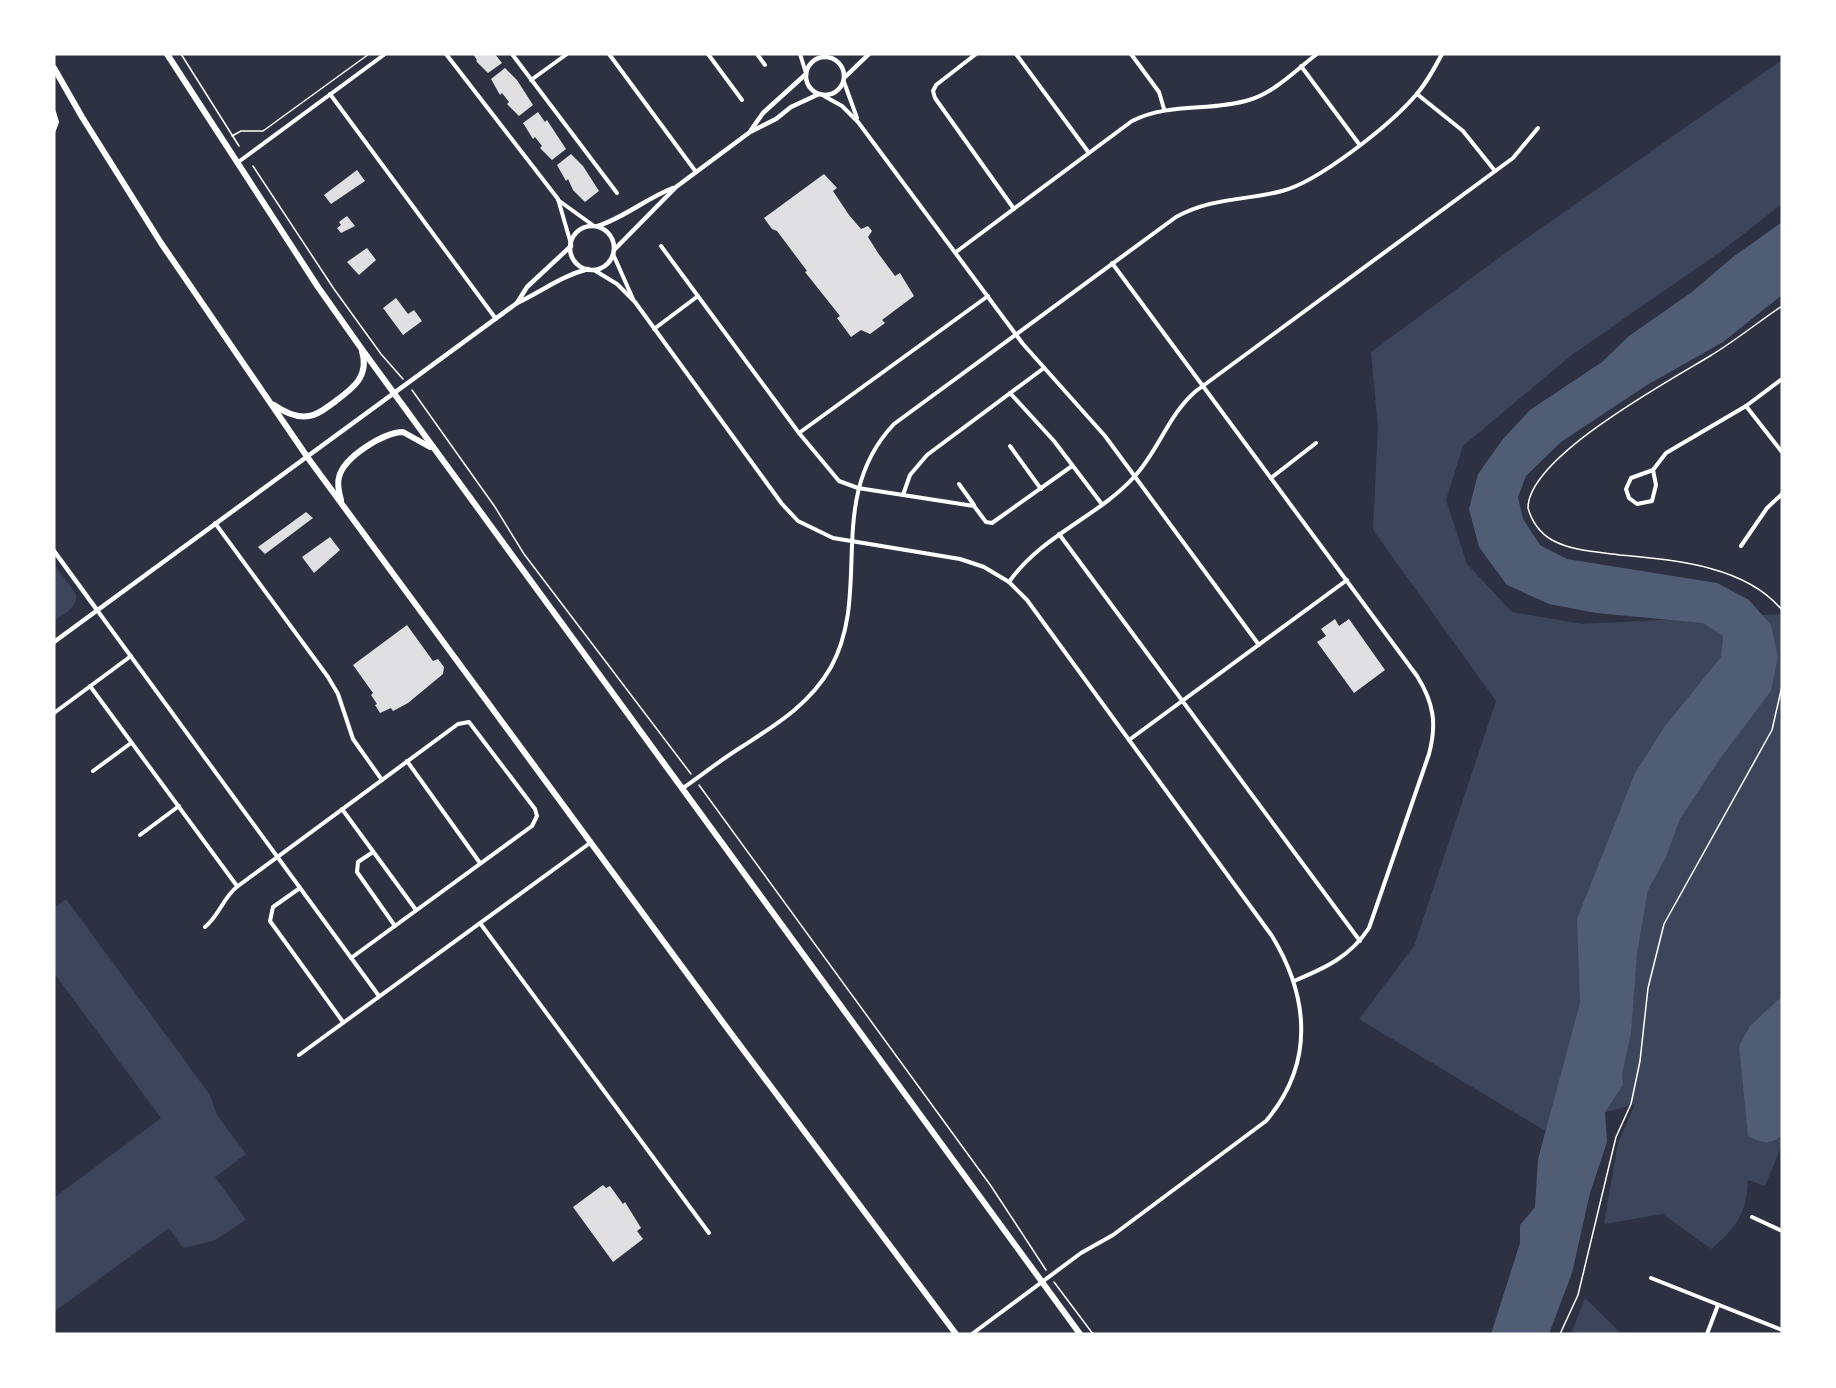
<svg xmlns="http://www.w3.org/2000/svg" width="1836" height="1388" font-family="Raleway,sans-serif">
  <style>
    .green { fill: #3c4559 }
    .water { fill: #4f5d75 }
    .building { fill: #e0e0e3 }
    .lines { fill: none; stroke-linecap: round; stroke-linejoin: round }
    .path { stroke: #fff; stroke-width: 1.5 }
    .minor { stroke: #fff; stroke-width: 4 }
    .tertiary { stroke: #fff; stroke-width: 4.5 }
    .trunk { stroke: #fff; stroke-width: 6 }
  </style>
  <rect width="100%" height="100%" fill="#2d3142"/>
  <g class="green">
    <path d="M1782 60V204L1723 250 1573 354 1463 446 1446 500 1467 564 1512 612 1582 624 1782 614V1145L1765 1186 1748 1180C1747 1212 1736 1229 1711 1249L1663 1214 1604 1224 1618 1143 1635 1104 1544 1130 1359 1019 1414 946 1496 701 1373 530 1378 428 1371 352 1504 254Z"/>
    <path d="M54 564 76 594C78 608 64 614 54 621Z"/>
    <path d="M66 899 210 1095 217 1115 246 1154 215 1177 246 1220 213 1241 183 1248 169 1228 54 1312V1198L161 1118 54 973V908Z"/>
    <path d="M1585 1298 1622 1334H1571Z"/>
  </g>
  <g class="water">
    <path d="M1782 222V295L1723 342 1647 385 1561 442 1526 476 1518 497 1523 519 1540 545 1567 559 1717 583 1749 600 1771 625 1778 657 1771 691 1719 760 1680 819 1666 857 1648 890 1637 953 1631 1033 1622 1074 1623 1085 1605 1112 1607 1142 1590 1193 1572 1273 1549 1334H1491L1520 1243V1225L1535 1207 1538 1159 1580 1003 1577 919 1635 773 1665 726 1721 657 1723 636 1703 623 1596 613 1549 604 1507 585 1479 547 1469 509 1478 474 1503 439 1530 410 1602 362 1629 336 1692 292 1733 257Z"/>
    <path d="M1782 996V1135C1771 1146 1760 1143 1748 1136L1739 1046 1750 1026Z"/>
  </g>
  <g class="building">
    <path d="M473 54H495L502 63 488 73 476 61 477 60Z"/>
    <path d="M505 68 517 80 533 105 519 116 507 104 509 102 502 93 500 95 491 79Z"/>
    <path d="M538 112 545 122 547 120 566 149 552 160 540 148 542 146 535 137 533 139 523 123Z"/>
    <path d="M571 154 583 166 599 191 585 202 573 190 568 179 566 181 557 165Z"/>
    <path d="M357 170 365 181 331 204 324 195Z"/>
    <path d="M824 174 837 188 833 191 849 215 861 229 868 226 872 231 868 237 878 253 895 276 900 273 914 296 882 320 885 323 870 334 861 330 851 337 837 318 840 316 805 272 807 271 777 231 772 229 764 218Z"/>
    <path d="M347 216 355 226 341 233 337 228 341 225 339 222Z"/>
    <path d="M367 248 376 260 359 275 347 262Z"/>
    <path d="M396 298 408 314 414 310 422 321 403 335 383 308Z"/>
    <path d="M306 512 313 518 265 554 258 547Z"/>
    <path d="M330 537 340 550 314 573 302 557Z"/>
    <path d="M1335 619 1339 626 1349 619 1385 670 1354 693 1317 642 1326 636 1321 629Z"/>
    <path d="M407 625 433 661 438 659 444 667 443 674 408 703 393 711 391 708 380 713 375 705 377 704 371 695 373 693 353 665Z"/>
    <path d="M603 1185 606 1188 610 1186 623 1204 625 1202 641 1228 637 1231 643 1239 613 1262 573 1207Z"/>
  </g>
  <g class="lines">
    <g class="path">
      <path d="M181 54 239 146"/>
      <path d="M232 136 241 131H263L369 54"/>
      <path d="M253 166 334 289 381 354 403 379"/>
      <path d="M1782 306C1758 322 1735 341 1710 356 1669 381 1528 457 1528 508 1532 522 1540 533 1552 540 1572 551 1597 552 1620 555 1673 560 1745 565 1782 610"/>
      <path d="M412 390 495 507 524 554 691 774"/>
      <path d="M699 785 991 1186 1046 1270"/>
      <path d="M1054 1282 1093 1334"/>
      <path d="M1560 1334 1578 1295 1616 1137 1631 1104 1640 1061 1648 988 1664 924 1772 730 1782 686"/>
    </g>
    <g class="minor">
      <path d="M446 54 558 199 571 244"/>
      <path d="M512 54 617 193"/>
      <path d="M609 54 696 172"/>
      <path d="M708 54 742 100"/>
      <path d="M757 54 765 65"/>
      <path d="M800 54 806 73"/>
      <path d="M821 54 825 57"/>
      <path d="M976 54 936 85 933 91 935 98 1014 209"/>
      <path d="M1016 54 1089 153"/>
      <path d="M1131 54 1159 92 1164 109"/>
      <path d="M1301 66 1359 144"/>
      <path d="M531 80 567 54"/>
      <path d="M844 82 857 118"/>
      <path d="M330 94 496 319"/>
      <path d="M1417 94 1463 131 1495 171"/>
      <path d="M824 96 842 106 858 122 1023 344 1105 436 1259 645"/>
      <path d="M54 112 57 122 54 130"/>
      <path d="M237 163 385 54"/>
      <path d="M558 200 594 226"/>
      <path d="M661 246 799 433 839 481 858 488 974 506 986 522 992 523 1072 466"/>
      <path d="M956 252 1132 121C1170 102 1210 112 1249 100 1274 93 1297 69 1317 54"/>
      <path d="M613 254 633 299"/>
      <path d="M1112 263 1417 676C1434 703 1437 724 1429 754L1369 928C1350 957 1325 968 1294 981"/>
      <path d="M594 270 617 284 635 302 782 504 798 521 833 538 960 559 984 567 1009 582 1027 600 1272 936C1309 997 1315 1063 1266 1121L1113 1235 1081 1253 972 1334"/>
      <path d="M654 329 698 296"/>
      <path d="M1010 393 1054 441 1101 503"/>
      <path d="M1746 406 1782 452"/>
      <path d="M799 433 988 296"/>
      <path d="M1010 446 1041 489"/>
      <path d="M1653 470 1656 485 1652 501 1637 504 1629 498 1626 489 1631 478 1653 470 1666 453 1746 406 1782 379"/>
      <path d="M1271 478 1316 443"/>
      <path d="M959 484 974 505"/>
      <path d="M903 495 910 475 927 455 1044 368"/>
      <path d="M215 523 328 677 338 694 353 739 382 780"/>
      <path d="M1059 534 1360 941"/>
      <path d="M1741 546 1767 508 1782 494"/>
      <path d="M1009 582C1042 535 1098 517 1135 476 1159 450 1168 415 1196 391L1513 158 1538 128"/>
      <path d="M97 610 379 996"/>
      <path d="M90 686 237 886"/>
      <path d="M54 713 131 656"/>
      <path d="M1129 740 1347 580"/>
      <path d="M407 761 480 863"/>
      <path d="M93 771 131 743"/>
      <path d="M683 788C703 774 722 759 743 746 777 724 810 704 831 667 873 591 824 498 894 424L1176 217C1213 197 1244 201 1282 191 1318 182 1390 125 1415 96 1426 84 1434 69 1442 54"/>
      <path d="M342 809 416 910"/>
      <path d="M140 835 179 806"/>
      <path d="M373 852 358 862 357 872 395 926"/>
      <path d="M300 888 273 907 270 921 343 1022"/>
      <path d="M480 923 709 1233"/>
      <path d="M205 927C220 915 223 897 238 886L458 724 469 722 535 809 537 816 532 826 351 958"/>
      <path d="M299 1055 590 843"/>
      <path d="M1752 1217 1782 1231"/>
      <path d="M1651 1278 1782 1330"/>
      <path d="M1707 1334 1718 1305"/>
    </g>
    <g class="tertiary">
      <circle cx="825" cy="76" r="19"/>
      <path d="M845 77 869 54"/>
      <path d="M751 130 763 113 806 74"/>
      <path d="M598 226C625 217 647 198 673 188"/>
      <circle cx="592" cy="248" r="22"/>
      <path d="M614 250 676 187 750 132 776 119 791 107 819 94"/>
      <path d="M517 303 527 287 571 246"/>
      <path d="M54 551 97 610"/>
      <path d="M54 642 517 303C541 292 561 276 588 269"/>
    </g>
    <g class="trunk">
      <path d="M167 54 318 287 361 348 1080 1334"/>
      <path d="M54 68 82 117 161 243 308 458 730 1032 956 1334"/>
      <path d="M274 405C284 412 297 418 309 416 318 415 326 408 333 403 352 389 370 377 362 351"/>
      <path d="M341 500C339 493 337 484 339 477 344 457 384 432 403 432L430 447"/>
    </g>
  </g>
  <rect width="1836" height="1388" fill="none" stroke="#ffffff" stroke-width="111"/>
</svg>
